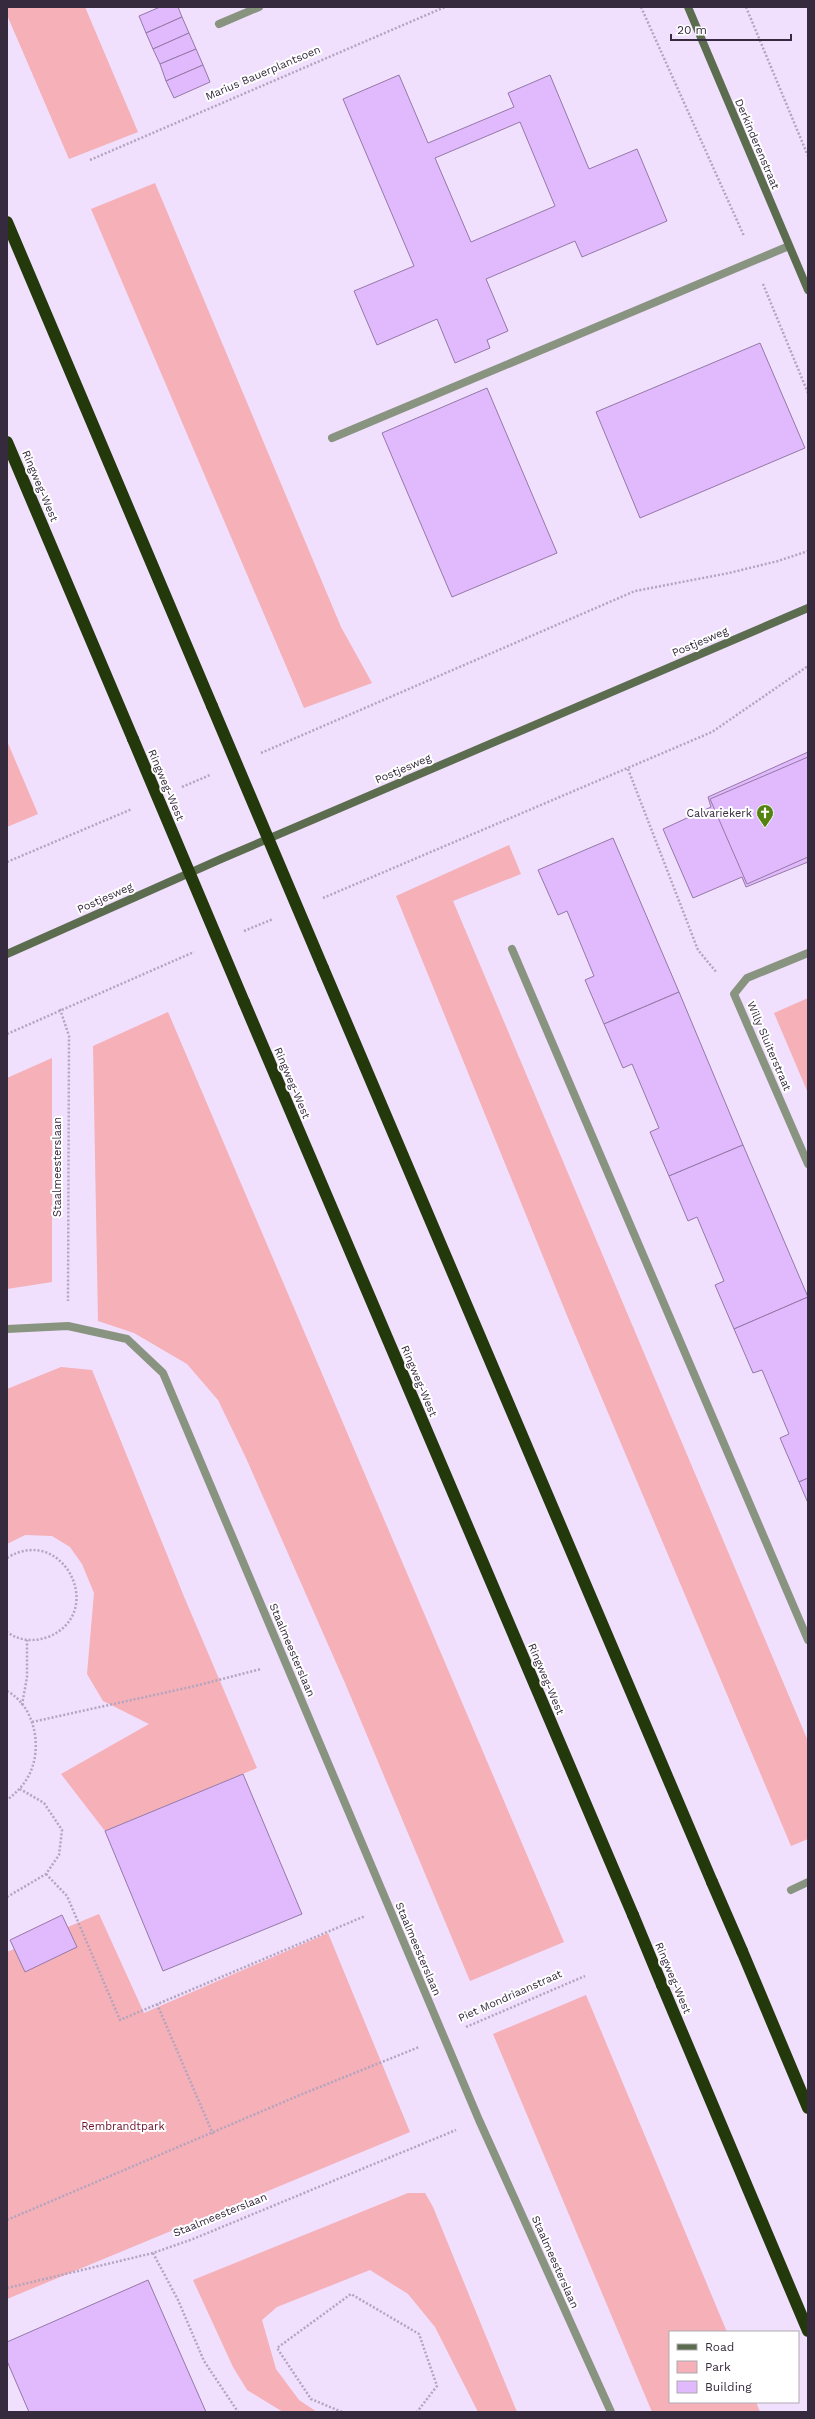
<svg xmlns="http://www.w3.org/2000/svg" width="815" height="2419" font-family="'Work Sans',sans-serif">
  <style>
    .green { fill: #f5b0b8 }
    .building { fill: #e0bafc; stroke: #9479a7; fill-rule: evenodd }
    .lines { fill: none; stroke-linecap: round; stroke-linejoin: round }
    .path { stroke: #b3a4bf; stroke-width: 2.5; stroke-dasharray: 2 2; stroke-linecap: butt }
    .lane { stroke: #88947f; stroke-width: 8 }
    .street { stroke: #88947f; stroke-width: 8 }
    .secondary { stroke: #5c6c4e; stroke-width: 8 }
    .highway { stroke: #24390b; stroke-width: 12 }
    .highway-bridge { stroke: #24390b; stroke-width: 12 }
    .labels { text-anchor: middle; dominant-baseline: central; stroke-width: 4; stroke-linejoin: round; paint-order: stroke }
    .street-label { font-size: 11px; fill: #362a3e; stroke: #fff }
    .poi-label { font-size: 11px; fill: #362a3e; stroke: #fff; text-anchor: end }
    .park-label { font-size: 11px; fill: #6b112a; stroke: #fff }
  </style>
  <rect width="100%" height="100%" fill="#f0dffd"/>
  <g class="green">
    <path d="M7 7H85L138 132 69 159 7 15Z"/>
    <path d="M155 183 341 627 372 683 304 708 91 209Z"/>
    <path d="M7 741 38 814 7 827Z"/>
    <path d="M509 845 521 874 453 901 808 1741V1839L791 1846 568 1318 396 896Z"/>
    <path d="M808 998V1093L774 1013Z"/>
    <path d="M168 1012 564 1942 470 1981 345 1683 246 1458 218 1400 187 1364 134 1333 98 1321 93 1046Z"/>
    <path d="M52 1058V1282L7 1289V1078Z"/>
    <path d="M61 1367 92 1370 185 1599 257 1768 105 1831 61 1774 149 1724 103 1701 87 1674 94 1593 82 1564 70 1547 52 1536 25 1535 7 1544V1389Z"/>
    <path d="M99 1914 144 2013 328 1933 410 2132 7 2299V1952Z"/>
    <path d="M586 1995 727 2332H670V2402H756L760 2412H652L493 2034Z"/>
    <path d="M408 2193H425L433 2207 517 2412H478L435 2327 408 2294 370 2270 277 2307 262 2320 276 2369 299 2400 317 2412H283L247 2390 233 2367 193 2280Z"/>
  </g>
  <g class="building">
    <path d="M160 7H178L182 17 146 33 139 16Z"/>
    <path d="M182 17 189 33 153 49 146 33Z"/>
    <path d="M189 33 196 49 160 64 153 49Z"/>
    <path d="M196 49 203 65 166 81 160 64Z"/>
    <path d="M203 65 210 82 174 98 166 81Z"/>
    <path d="M399 75 428 143 514 107 508 93 550 75 589 169 637 149 667 221 582 257 575 241 486 279 508 331 487 340 490 348 455 363 437 319 377 345 354 291 414 266 343 99ZM520 122 555 206 471 242 435 158Z"/>
    <path d="M760 343 805 448 640 518 596 412Z"/>
    <path d="M487 388 557 553 452 597 382 433Z"/>
    <path d="M808 752V862L746 887 742 877 693 898 663 829 711 807 708 797Z"/>
    <path d="M808 757V857L747 884 710 799Z"/>
    <path d="M613 838 679 992 604 1024 585 980 594 976 567 911 558 915 538 870Z"/>
    <path d="M679 992 743 1145 669 1176 650 1132 659 1128 632 1064 623 1068 604 1024Z"/>
    <path d="M743 1145 808 1297 734 1329 715 1285 724 1281 697 1217 688 1221 669 1176Z"/>
    <path d="M808 1297V1478L799 1482 780 1438 789 1434 762 1370 753 1373 734 1329Z"/>
    <path d="M808 1478V1503L799 1482Z"/>
    <path d="M243 1774 302 1914 163 1971 105 1831Z"/>
    <path d="M62 1915 77 1947 25 1972 10 1940Z"/>
    <path d="M148 2280 206 2412H29L7 2361V2342Z"/>
  </g>
  <g class="lines">
    <g class="path">
      <path d="M641 7 744 236"/>
      <path d="M746 7 808 156"/>
      <path d="M90 160 445 7"/>
      <path d="M763 284 808 393"/>
      <path d="M261 753 635 591 729 573 778 561 808 551"/>
      <path d="M628 769 698 950 717 973"/>
      <path d="M182 787 210 775"/>
      <path d="M7 862 132 809"/>
      <path d="M323 898 712 732 808 666"/>
      <path d="M244 931 273 919"/>
      <path d="M60 1009 69 1036 68 1301"/>
      <path d="M7 1034 194 952"/>
      <path d="M7 1558C63 1523 108 1613 48 1637 34 1642 19 1641 7 1632"/>
      <path d="M7 1691C35 1706 43 1748 29 1775 24 1785 16 1793 7 1800"/>
      <path d="M22 1705 27 1677V1640"/>
      <path d="M32 1722 195 1686 261 1669"/>
      <path d="M46 1874 67 1896 120 2020 365 1916"/>
      <path d="M7 1897 46 1874 59 1855 62 1830 44 1803 20 1789"/>
      <path d="M157 2004 213 2134"/>
      <path d="M466 2027 585 1976"/>
      <path d="M7 2220 300 2095 419 2047"/>
      <path d="M153 2253 178 2300 204 2361 238 2412"/>
      <path d="M7 2288 153 2253 193 2239 456 2130"/>
      <path d="M342 2412 311 2399 277 2348 351 2294 419 2334 437 2386 417 2412"/>
    </g>
    <g class="lane">
      <path d="M332 438 789 246"/>
      <path d="M512 949 808 1640"/>
    </g>
    <g class="street">
      <path d="M219 24 259 7"/>
      <path d="M808 953 747 978 734 994 808 1164"/>
      <path d="M7 1329 68 1326 127 1339 163 1373 479 2120 611 2412"/>
      <path d="M791 1890 808 1882"/>
    </g>
    <g class="secondary">
      <path d="M688 7 808 290"/>
      <path d="M7 954 221 859 808 608"/>
    </g>
    <g class="highway">
      <path d="M7 222 212 706"/>
      <path d="M7 442 133 739"/>
      <path d="M323 968 712 1882"/>
      <path d="M244 1002 633 1915"/>
      <path d="M742 1951 808 2108"/>
      <path d="M662 1985 808 2331"/>
    </g>
    <g class="highway-bridge">
      <path d="M212 706 323 968"/>
      <path d="M133 739 244 1002"/>
      <path d="M712 1882 742 1951"/>
      <path d="M633 1915 662 1985"/>
    </g>
  </g>
  <defs>
    <symbol id="church-pin" viewBox="-11 -11 22 30"><path d="M0 17L-7.5 6A9.5 9.5 0 1 1 7.5 6Z" fill="#548312" stroke="#fff"/><path d="M-1.2-6h2.4v3.5h3.3v2.4h-3.3V6h-2.4V-.1h-3.3v-2.4h3.3Z" fill="#fff"/></symbol>
  </defs>
  <g fill-rule="evenodd">
    <use href="#church-pin" x="755" y="803" width="20" height="27"/>
  </g>
  <g class="labels">
    <g class="street-label">
      <text transform="translate(263 73) rotate(-23)">Marius Bauerplantsoen</text>
      <text transform="translate(757 144) rotate(67)">Derkinderenstraat</text>
      <text transform="translate(40 486) rotate(67)">Ringweg-West</text>
      <text transform="translate(700 642) rotate(-23)">Postjesweg</text>
      <text transform="translate(403 769) rotate(-23)">Postjesweg</text>
      <text transform="translate(166 785) rotate(67)">Ringweg-West</text>
      <text transform="translate(105 898) rotate(-24)">Postjesweg</text>
      <text transform="translate(769 1046) rotate(67)">Willy Sluiterstraat</text>
      <text transform="translate(292 1083) rotate(67)">Ringweg-West</text>
      <text transform="translate(57 1167) rotate(-90)">Staalmeesterslaan</text>
      <text transform="translate(419 1381) rotate(67)">Ringweg-West</text>
      <text transform="translate(292 1650) rotate(67)">Staalmeesterslaan</text>
      <text transform="translate(546 1679) rotate(67)">Ringweg-West</text>
      <text transform="translate(418 1949) rotate(67)">Staalmeesterslaan</text>
      <text transform="translate(673 1978) rotate(67)">Ringweg-West</text>
      <text transform="translate(510 1996) rotate(-24)">Piet Mondriaanstraat</text>
      <text transform="translate(220 2215) rotate(-22)">Staalmeesterslaan</text>
      <text transform="translate(555 2262) rotate(66)">Staalmeesterslaan</text>
    </g>
    <g class="poi-label">
      <text x="752" y="813">Calvariekerk</text>
    </g>
    <g class="park-label">
      <text x="123" y="2126">Rembrandtpark</text>
    </g>
  </g>
  <rect width="815" height="2419" fill="none" stroke="#362a3e" stroke-width="16"/>
  <rect x="669" y="2331" width="130" height="72" fill="#ffffff" stroke="#afaab2"/>
  <rect x="677" y="2344" width="20" height="6" fill="#5c6c4e" stroke="#afaab2"/>
  <text x="705" y="2351" font-size="12" fill="#362a3e">Road</text>
  <rect x="677" y="2361" width="20" height="12" fill="#f5b0b8" stroke="#afaab2"/>
  <text x="705" y="2371" font-size="12" fill="#362a3e">Park</text>
  <rect x="677" y="2381" width="20" height="12" fill="#e0bafc" stroke="#afaab2"/>
  <text x="705" y="2391" font-size="12" fill="#362a3e">Building</text>
  <path d="M671 34v6h120v-6" fill="none" stroke="#362a3e" stroke-width="2"/>
  <text x="677" y="34" font-size="12" fill="#362a3e" stroke="#ffffff" stroke-width="3" paint-order="stroke">20 m</text>
</svg>
